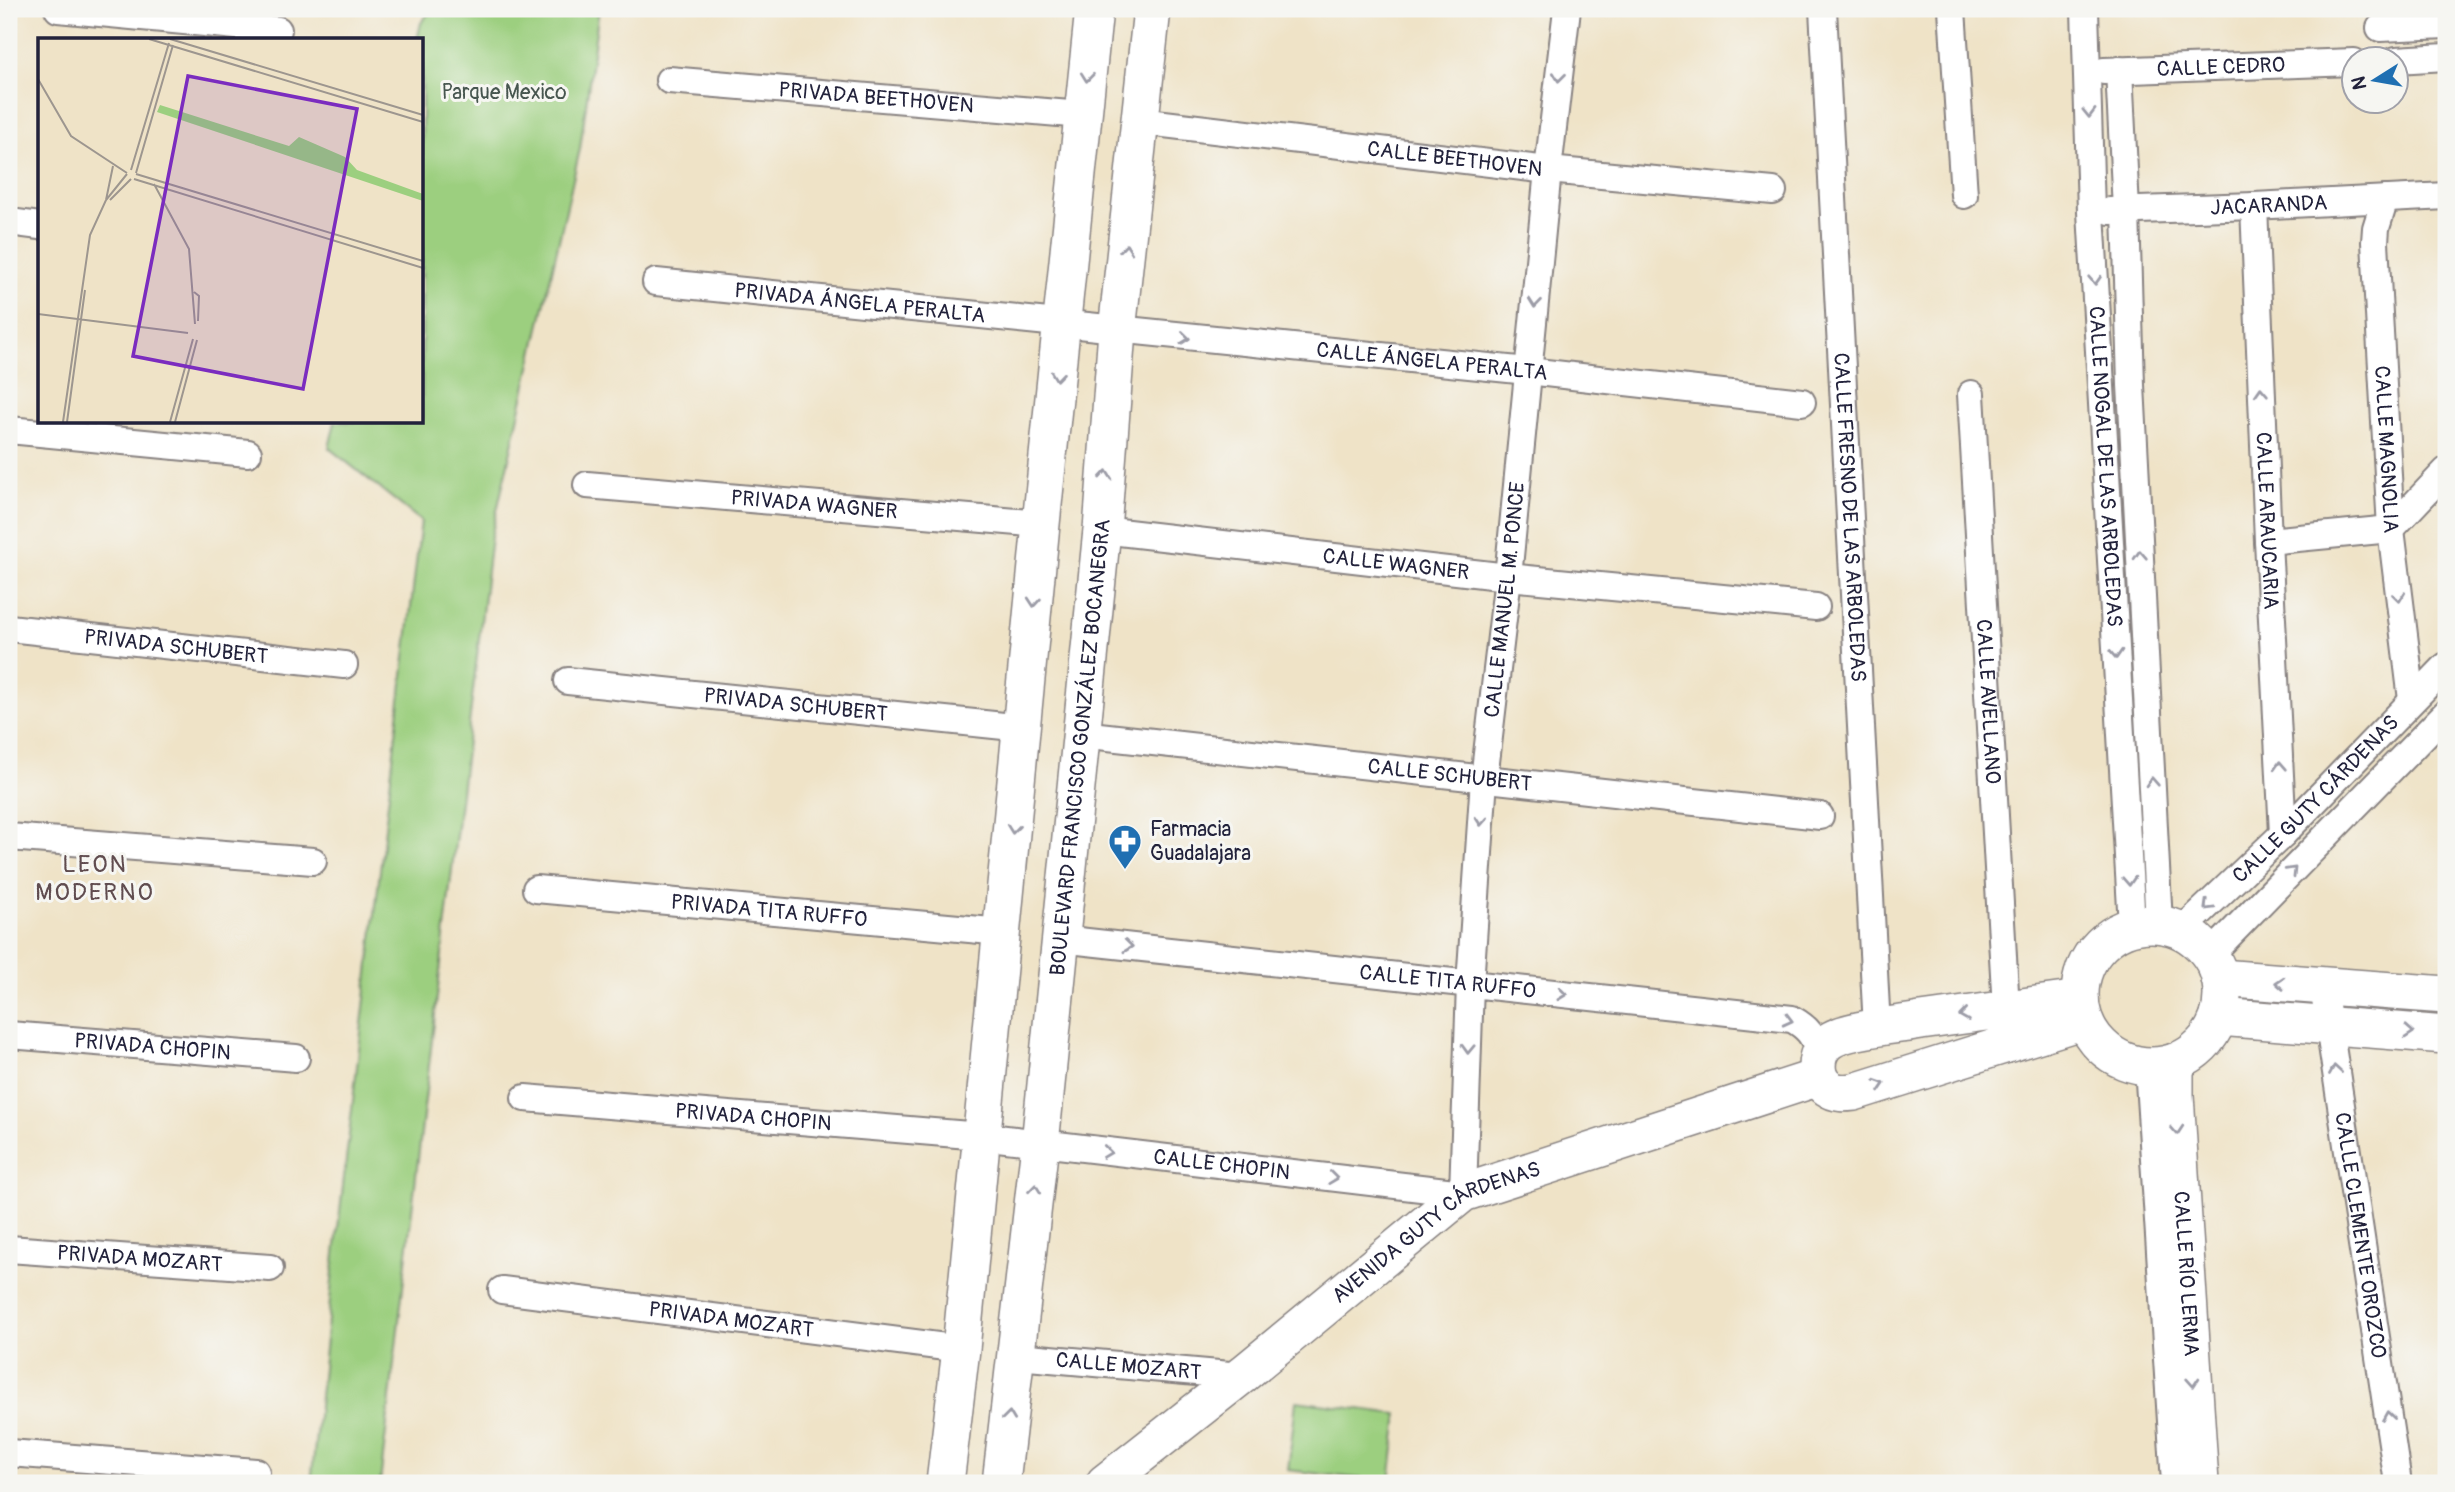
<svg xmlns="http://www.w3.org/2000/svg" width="2455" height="1492" font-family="Pangolin,sans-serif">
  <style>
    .green { fill: #9ccf7f; stroke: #5f785d; stroke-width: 2 }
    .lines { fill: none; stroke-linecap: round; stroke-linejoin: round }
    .street-casing { stroke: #888281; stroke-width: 30 }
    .secondary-casing { stroke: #888281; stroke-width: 40 }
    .street { stroke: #fff; stroke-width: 26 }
    .secondary { stroke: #fff; stroke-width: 37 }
    .oneway { stroke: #9c9ca7 }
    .labels { text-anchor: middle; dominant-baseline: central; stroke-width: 6; stroke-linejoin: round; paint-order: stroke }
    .street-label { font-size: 21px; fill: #22223b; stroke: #f6f6f2 }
    .park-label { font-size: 21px; fill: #47564f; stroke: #f6f6f2 }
    .poi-label { font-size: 21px; fill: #22223b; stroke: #f6f6f2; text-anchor: start }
    .quarter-label { font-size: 24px; letter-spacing: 2px; fill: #604c4f; stroke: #f6f6f2 }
    .inset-road { fill: none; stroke: #9d968f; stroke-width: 2 }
    .view { fill: #7b2cbf; fill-opacity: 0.15; stroke: #7b2cbf; stroke-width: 3.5 }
    .inset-edge { fill: none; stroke: #22223b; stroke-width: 3.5 }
  </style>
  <rect width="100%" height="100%" fill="#f6f6f2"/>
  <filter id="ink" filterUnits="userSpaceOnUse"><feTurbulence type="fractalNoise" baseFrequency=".0143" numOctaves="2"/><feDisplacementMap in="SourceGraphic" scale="14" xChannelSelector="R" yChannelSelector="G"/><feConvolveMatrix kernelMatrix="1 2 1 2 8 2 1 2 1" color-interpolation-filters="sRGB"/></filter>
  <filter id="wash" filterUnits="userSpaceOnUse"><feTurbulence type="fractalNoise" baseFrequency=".00686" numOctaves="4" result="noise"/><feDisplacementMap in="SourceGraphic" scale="28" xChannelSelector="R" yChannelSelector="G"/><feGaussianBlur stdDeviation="1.57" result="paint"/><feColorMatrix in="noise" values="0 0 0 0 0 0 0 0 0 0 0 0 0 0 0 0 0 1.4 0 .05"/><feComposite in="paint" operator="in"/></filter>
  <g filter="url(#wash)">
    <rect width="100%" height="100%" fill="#efe3c7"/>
    <g class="green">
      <path d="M432 9H599L580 149 491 537 380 1483H311L333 1271 421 521 329 448 335 422H422V40H417L421 23Z"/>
      <path d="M1296 1401 1398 1414 1390 1482 1288 1470Z"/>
    </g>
  </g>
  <g filter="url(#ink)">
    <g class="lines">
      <defs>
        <g id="street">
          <path d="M58 9 278 30"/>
          <path id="s1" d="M1823 9 1877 1028"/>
          <path d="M1952 9 1964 195"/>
          <path id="s2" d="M2085 9 2091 212 2132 926"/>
          <path d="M2380 28 2446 25"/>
          <path d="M2396 60 2446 57"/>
          <path d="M2119 70 2126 210 2131 385 2159 924"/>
          <path id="s3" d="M2104 71 2354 62"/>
          <path id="s4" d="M669 80 1082 115"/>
          <path id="s5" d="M1139 121 1548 170 1773 191"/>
          <path id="s6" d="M2385 199 2376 228 2375 242 2391 529 2412 700"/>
          <path id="s7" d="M2254 206 2268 541 2283 834"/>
          <path id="s8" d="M2110 211 2254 206 2446 196"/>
          <path d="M9 222 40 226"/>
          <path id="s9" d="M656 282 1528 371 1802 402"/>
          <path id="s10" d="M1971 394 2006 1009"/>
          <path d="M9 430 248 453"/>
          <path id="s11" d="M587 485 1041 524"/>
          <path id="s12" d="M1102 530 1508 577 1816 607"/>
          <path d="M2268 541 2391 529 2446 471"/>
          <path id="s13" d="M9 628 344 665"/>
          <path id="s14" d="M568 681 1023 728"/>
          <path id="s15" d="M1081 734 1820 816"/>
          <path d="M9 837 313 861"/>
          <path id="s16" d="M536 889 1002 932"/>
          <path id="s17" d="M2182 930 2283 834 2446 666"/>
          <path id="s18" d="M1060 939 1792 1019C1808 1028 1813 1035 1819 1052"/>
          <path d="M2210 955 2446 713"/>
          <path id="s19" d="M2323 986 2398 1483"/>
          <path id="s20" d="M9 1035 296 1058"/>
          <path d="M2148 1066 2175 1483"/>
          <path id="s21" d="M525 1098 981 1136 1463 1193 1470 984 1484 779 1508 577 1548 170 1567 9"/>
          <path id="s22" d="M9 1249 270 1268"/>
          <path id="s23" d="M502 1290 961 1349"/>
          <path id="s24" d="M1017 1356 1241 1376"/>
          <path d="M9 1453 256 1472"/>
        </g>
        <g id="secondary">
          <circle cx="2151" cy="995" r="71"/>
          <path d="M2220 978 2446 995"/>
          <path d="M2080 999C2027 1006 1974 1014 1921 1021 1899 1025 1844 1029 1828 1042 1814 1053 1813 1078 1828 1088 1836 1094 1845 1093 1854 1092L2084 1020"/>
          <path d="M2219 1017 2446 1035"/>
          <path id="s25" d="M2175 1062V1095L2200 1483"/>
          <path d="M945 1483 961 1349 1041 524 1094 9"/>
          <path id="s26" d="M1001 1483 1040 1144 1102 530 1117 331 1152 9"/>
          <path id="s27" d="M1105 1483 1241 1376 1463 1193 1819 1077"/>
        </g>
      </defs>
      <use href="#street" class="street-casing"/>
      <use href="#secondary" class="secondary-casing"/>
      <use href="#street" class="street"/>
      <use href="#secondary" class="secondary"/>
    </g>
    <defs><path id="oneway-chevron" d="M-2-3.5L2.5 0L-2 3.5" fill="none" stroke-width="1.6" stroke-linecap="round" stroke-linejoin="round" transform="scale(1.75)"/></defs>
    <g class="oneway">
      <use href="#oneway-chevron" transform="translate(1087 77) rotate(96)"/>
      <use href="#oneway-chevron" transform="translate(1559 77) rotate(97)"/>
      <use href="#oneway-chevron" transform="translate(2089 113) rotate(89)"/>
      <use href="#oneway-chevron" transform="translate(1126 249) rotate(-84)"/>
      <use href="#oneway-chevron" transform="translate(2095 280) rotate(87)"/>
      <use href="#oneway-chevron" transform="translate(1535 303) rotate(96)"/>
      <use href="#oneway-chevron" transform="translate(1185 338) rotate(6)"/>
      <use href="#oneway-chevron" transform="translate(1057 376) rotate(96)"/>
      <use href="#oneway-chevron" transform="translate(2261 392) rotate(-93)"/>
      <use href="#oneway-chevron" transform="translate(1106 475) rotate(-85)"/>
      <use href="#oneway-chevron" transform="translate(2140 555) rotate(-93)"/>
      <use href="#oneway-chevron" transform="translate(2399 597) rotate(83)"/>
      <use href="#oneway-chevron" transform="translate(1034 602) rotate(95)"/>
      <use href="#oneway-chevron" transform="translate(2116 654) rotate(87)"/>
      <use href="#oneway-chevron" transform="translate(2280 766) rotate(-93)"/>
      <use href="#oneway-chevron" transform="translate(2152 782) rotate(-93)"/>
      <use href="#oneway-chevron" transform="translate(1481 821) rotate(94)"/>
      <use href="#oneway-chevron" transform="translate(1013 829) rotate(96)"/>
      <use href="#oneway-chevron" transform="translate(2292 871) rotate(-46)"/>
      <use href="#oneway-chevron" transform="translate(2129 881) rotate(87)"/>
      <use href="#oneway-chevron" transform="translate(2208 906) rotate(136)"/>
      <use href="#oneway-chevron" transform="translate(1128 946) rotate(6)"/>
      <use href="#oneway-chevron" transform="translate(2280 983) rotate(-176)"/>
      <use href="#oneway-chevron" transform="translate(1562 994) rotate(6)"/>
      <use href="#oneway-chevron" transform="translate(1964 1015) rotate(172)"/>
      <use href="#oneway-chevron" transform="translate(1788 1020) rotate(14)"/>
      <use href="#oneway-chevron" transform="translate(2409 1032) rotate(4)"/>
      <use href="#oneway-chevron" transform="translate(1468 1049) rotate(92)"/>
      <use href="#oneway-chevron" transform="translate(2335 1070) rotate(-99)"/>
      <use href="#oneway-chevron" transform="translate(1880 1085) rotate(-18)"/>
      <use href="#oneway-chevron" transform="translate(2177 1130) rotate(86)"/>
      <use href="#oneway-chevron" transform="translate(1107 1152) rotate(7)"/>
      <use href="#oneway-chevron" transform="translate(1333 1178) rotate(7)"/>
      <use href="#oneway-chevron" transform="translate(1035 1189) rotate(-84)"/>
      <use href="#oneway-chevron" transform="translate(2193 1382) rotate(86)"/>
      <use href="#oneway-chevron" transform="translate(1009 1416) rotate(-83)"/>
      <use href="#oneway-chevron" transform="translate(2388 1416) rotate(-99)"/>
    </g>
  </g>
  <defs>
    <symbol id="pharmacy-pin" viewBox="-11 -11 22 30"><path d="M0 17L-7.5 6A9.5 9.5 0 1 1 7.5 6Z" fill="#1f6fb2" stroke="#f6f6f2"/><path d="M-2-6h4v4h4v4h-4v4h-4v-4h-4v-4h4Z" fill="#fff"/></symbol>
  </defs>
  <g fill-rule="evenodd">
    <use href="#pharmacy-pin" x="1106" y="822" width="38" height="52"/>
  </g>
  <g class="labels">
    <g class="street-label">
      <text stroke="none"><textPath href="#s3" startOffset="117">CALLE CEDRO</textPath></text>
      <text stroke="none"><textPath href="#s4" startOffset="208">PRIVADA BEETHOVEN</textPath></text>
      <text stroke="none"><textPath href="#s5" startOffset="318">CALLE BEETHOVEN</textPath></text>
      <text stroke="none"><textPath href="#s8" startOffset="159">JACARANDA</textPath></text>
      <text stroke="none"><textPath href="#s9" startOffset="205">PRIVADA ÁNGELA PERALTA</textPath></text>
      <text stroke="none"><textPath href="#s9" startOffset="780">CALLE ÁNGELA PERALTA</textPath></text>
      <text stroke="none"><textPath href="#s6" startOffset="252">CALLE MAGNOLIA</textPath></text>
      <text stroke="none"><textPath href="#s2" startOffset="458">CALLE NOGAL DE LAS ARBOLEDAS</textPath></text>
      <text stroke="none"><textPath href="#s11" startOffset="228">PRIVADA WAGNER</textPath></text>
      <text stroke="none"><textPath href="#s1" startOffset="509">CALLE FRESNO DE LAS ARBOLEDAS</textPath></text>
      <text stroke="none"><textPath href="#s7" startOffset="315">CALLE ARAUCARIA</textPath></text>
      <text stroke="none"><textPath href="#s12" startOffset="296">CALLE WAGNER</textPath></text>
      <text stroke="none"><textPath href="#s21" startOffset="1538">CALLE MANUEL M. PONCE</textPath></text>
      <text stroke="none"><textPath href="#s13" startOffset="168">PRIVADA SCHUBERT</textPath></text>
      <text stroke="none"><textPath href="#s10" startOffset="308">CALLE AVELLANO</textPath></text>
      <text stroke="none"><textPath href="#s14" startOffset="229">PRIVADA SCHUBERT</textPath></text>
      <text stroke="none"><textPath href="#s26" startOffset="740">BOULEVARD FRANCISCO GONZÁLEZ BOCANEGRA</textPath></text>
      <text stroke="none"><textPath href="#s15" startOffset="371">CALLE SCHUBERT</textPath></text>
      <text stroke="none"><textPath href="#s17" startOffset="187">CALLE GUTY CÁRDENAS</textPath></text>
      <text stroke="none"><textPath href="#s16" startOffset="234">PRIVADA TITA RUFFO</textPath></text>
      <text stroke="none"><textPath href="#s18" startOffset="390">CALLE TITA RUFFO</textPath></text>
      <text stroke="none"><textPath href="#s20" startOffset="144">PRIVADA CHOPIN</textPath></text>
      <text stroke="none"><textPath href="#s21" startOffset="229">PRIVADA CHOPIN</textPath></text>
      <text stroke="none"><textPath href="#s21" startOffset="700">CALLE CHOPIN</textPath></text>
      <text stroke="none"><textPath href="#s27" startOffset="418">AVENIDA GUTY CÁRDENAS</textPath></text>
      <text stroke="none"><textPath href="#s19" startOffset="252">CALLE CLEMENTE OROZCO</textPath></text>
      <text stroke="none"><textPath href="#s22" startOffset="131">PRIVADA MOZART</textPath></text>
      <text stroke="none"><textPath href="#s25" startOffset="212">CALLE RÍO LERMA</textPath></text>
      <text stroke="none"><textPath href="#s23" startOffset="231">PRIVADA MOZART</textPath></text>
      <text stroke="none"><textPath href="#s24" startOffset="112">CALLE MOZART</textPath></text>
    </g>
    <g class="park-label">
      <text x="504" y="92">Parque Mexico</text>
    </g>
    <g class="poi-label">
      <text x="1150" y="829">Farmacia<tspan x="1150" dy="24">Guadalajara</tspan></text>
    </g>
    <g class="quarter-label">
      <text x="95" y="864">LEON<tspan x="95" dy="28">MODERNO</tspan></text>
    </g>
  </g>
  <g transform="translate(38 38)">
    <rect width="385" height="385" fill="#efe3c7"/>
    <path d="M122 67 251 108 261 99 307 119 319 132 385 156V163L119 74Z" fill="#9ccf7f"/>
    <path class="inset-road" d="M111 1 385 84M132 1 385 77M0 41 33 98 89 135M93 132 131 5M98 135 135 7M98 136 385 223M96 141 385 230M116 146 151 211 157 286M68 162 75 128M72 162 93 141M156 254 161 258 160 283M0 276 150 295M25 384 52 197 68 162 89 136M29 384 47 252M132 384 155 301M137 384 159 302"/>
    <path class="view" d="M150 38 319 71 265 351 95 318Z"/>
    <rect width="385" height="385" class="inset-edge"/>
  </g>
  <rect width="2455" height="1492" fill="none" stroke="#f6f6f2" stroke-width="35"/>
  <g transform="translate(2375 80) rotate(259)"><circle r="33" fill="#f6f6f2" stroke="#a1a1a9" stroke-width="2"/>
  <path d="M0-5L12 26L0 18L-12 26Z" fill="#1f6fb2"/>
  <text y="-10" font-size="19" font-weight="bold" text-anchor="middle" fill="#22223b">N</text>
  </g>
</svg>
